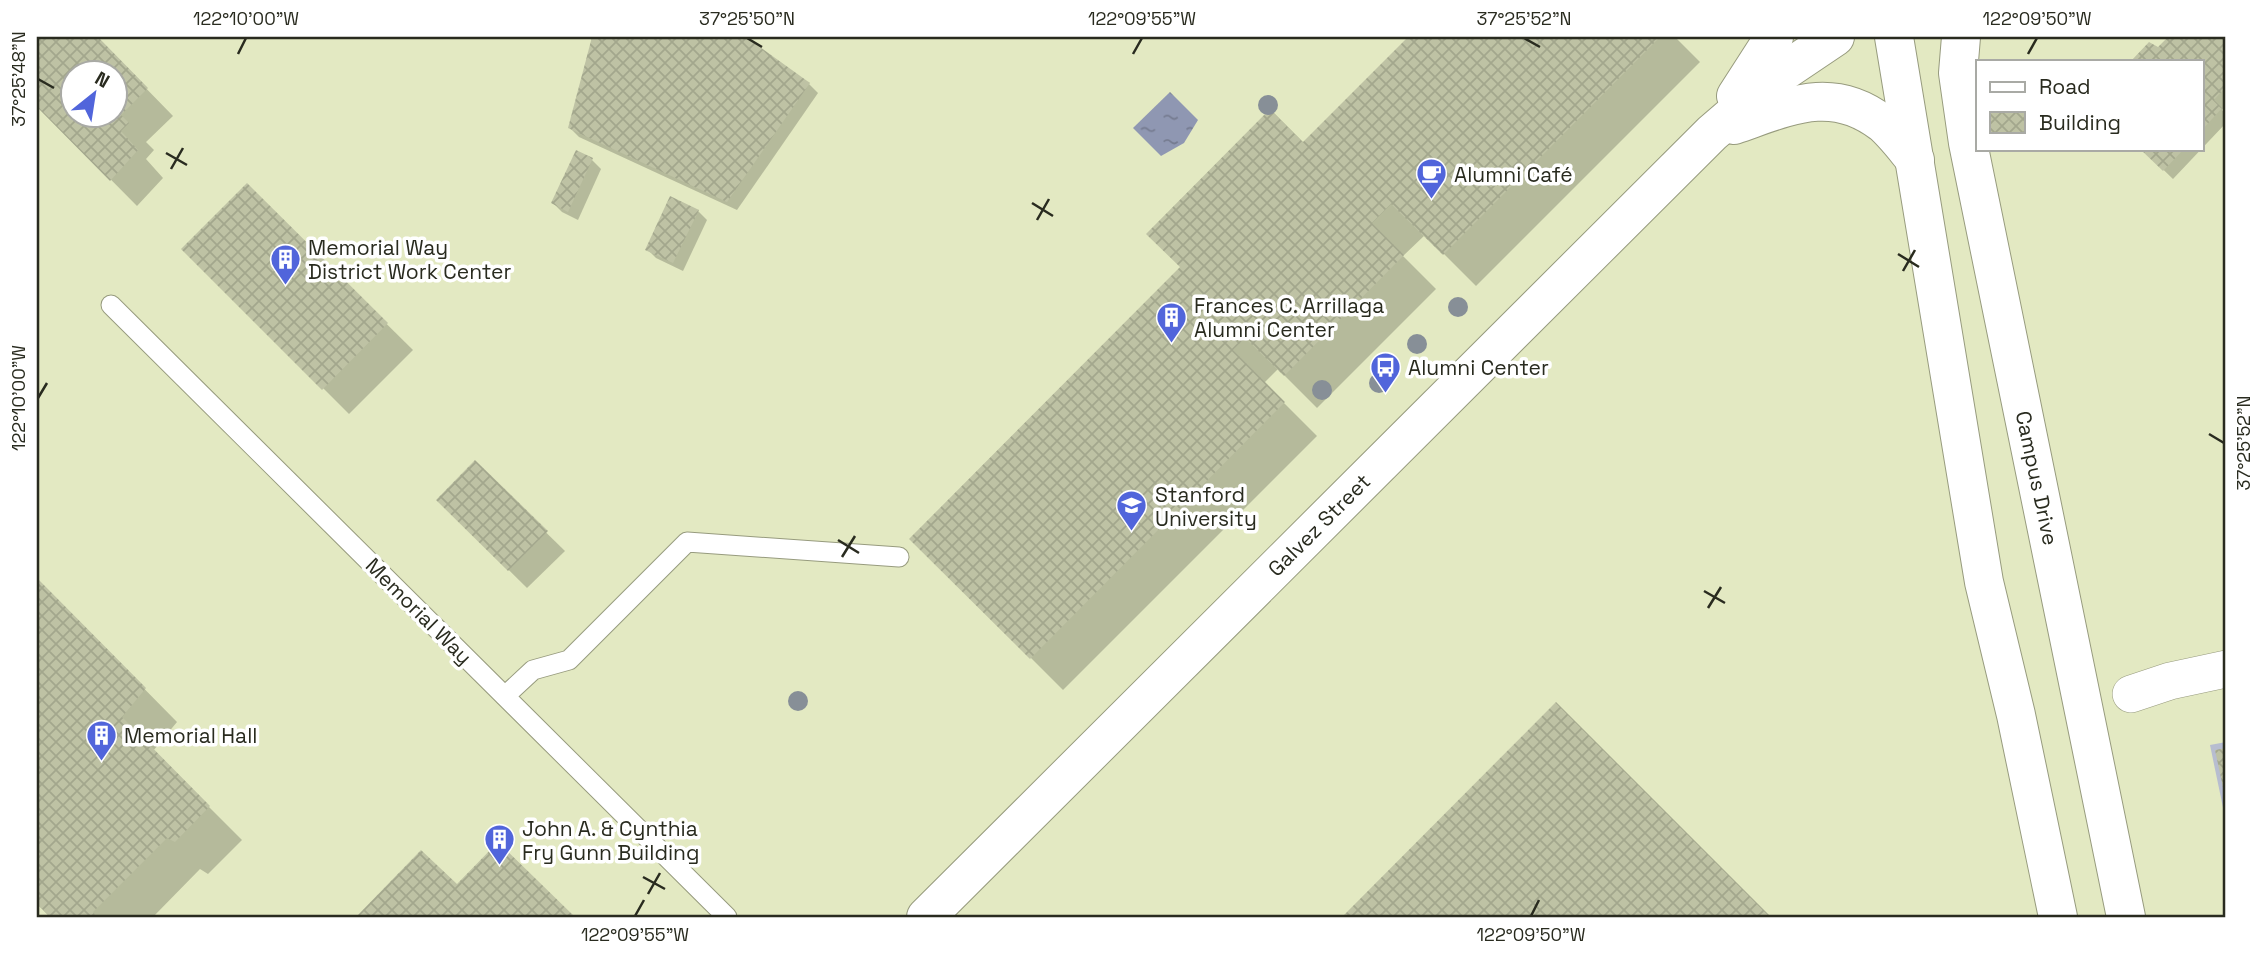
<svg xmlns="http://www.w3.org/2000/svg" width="2263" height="954" font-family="'Space Grotesk',sans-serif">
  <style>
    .built { fill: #e3e9c2; fill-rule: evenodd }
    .pitch { fill: #b7bdd0 }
    .water { fill: url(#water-ripples) }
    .shadow { fill: #0003; fill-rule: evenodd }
    .building { fill: url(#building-cross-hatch); fill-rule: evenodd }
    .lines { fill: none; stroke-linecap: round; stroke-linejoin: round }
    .lane-casing { stroke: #979b7e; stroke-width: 21 }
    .street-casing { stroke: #979b7e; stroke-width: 38 }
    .secondary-casing { stroke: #979b7e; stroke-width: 40 }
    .lane { stroke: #fff; stroke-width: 19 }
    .street { stroke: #fff; stroke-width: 37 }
    .secondary { stroke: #fff; stroke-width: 38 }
    .tree { fill: #878f97 }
    .ticks { fill: none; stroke: #292b1f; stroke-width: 2.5 }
    .labels { text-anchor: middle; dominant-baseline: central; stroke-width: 7; stroke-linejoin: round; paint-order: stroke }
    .poi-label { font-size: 21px; fill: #292b1f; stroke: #fff; text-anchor: start }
    .street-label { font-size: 21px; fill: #292b1f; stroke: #fff }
    .neatline { fill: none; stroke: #292b1f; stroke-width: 2.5 }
    .ticks-label { font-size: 18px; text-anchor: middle; fill: #292b1f }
  </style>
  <defs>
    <pattern id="water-ripples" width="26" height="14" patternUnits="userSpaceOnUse" patternTransform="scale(1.75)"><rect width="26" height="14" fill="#8f97b2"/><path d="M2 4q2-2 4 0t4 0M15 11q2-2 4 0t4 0" fill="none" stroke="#757b90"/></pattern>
    <pattern id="building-cross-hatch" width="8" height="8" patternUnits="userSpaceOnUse" patternTransform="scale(1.75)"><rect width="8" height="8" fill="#bec2a4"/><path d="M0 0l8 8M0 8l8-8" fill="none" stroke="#a3a78d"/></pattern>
  </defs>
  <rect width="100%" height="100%" fill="#eef3d4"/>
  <path class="built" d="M37 37H2226V917H37ZM1978 61H2202V149H1978ZM74 74H116V116H74Z"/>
  <path class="pitch" d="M2226 742V822L2210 745Z"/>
  <path class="water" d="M1170 92 1198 120 1184 143 1161 156 1133 128Z"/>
  <g class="shadow">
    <path d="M37 37H96L173 116 146 142 154 150 146 159 163 178 137 206 37 105ZM74 74H116V116H74Z"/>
    <path d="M594 37H742L809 84 818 93 737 210 579 137 570 128Z"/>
    <path d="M1410 37H1675L1700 62 1476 286 1425 235 1403 256 1436 289 1317 408 1278 369 1264 383 1317 436 1063 690 912 539Z"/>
    <path d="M2170 37H2226V105L2222 110 2226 114V123L2173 179 2142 149H2202V61H2133L2149 44 2159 49Z"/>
    <path d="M577 152 592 160 601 169 578 220 562 212 553 203Z"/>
    <path d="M247 186 413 350 349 414 184 249Z"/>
    <path d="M698 211 707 220 683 271 656 258 647 249Z"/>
    <path d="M475 463 565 551 527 588 438 500Z"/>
    <path d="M37 580 177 722 153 751 242 840 208 874 200 869 153 917H52L39 904 37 906Z"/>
    <path d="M1556 705 1769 917H1345Z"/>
    <path d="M498 845 573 917H358L421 853 457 887Z"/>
  </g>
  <g class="building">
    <path d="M37 37H98L148 88 121 115 129 123 121 131 138 150 110 181 37 107ZM74 74H116V116H74Z"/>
    <path d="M592 37H746L810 83 727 202 568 128Z"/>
    <path d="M1408 37H1660L1443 255 1391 204 1372 223 1404 255 1284 376 1245 338 1233 350 1285 402 1030 659 909 539 1180 267 1146 234 1270 109 1303 142Z"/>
    <path d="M2168 37H2226V87L2214 100 2222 108 2202 130V61H2131L2149 42 2158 47Z"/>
    <path d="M2140 149H2184L2163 171Z"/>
    <path d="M576 150 593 158 568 212 551 203Z"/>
    <path d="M247 183 388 323 322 390 181 249Z"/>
    <path d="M670 196 699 210 673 263 645 250Z"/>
    <path d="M475 460 548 531 508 571 436 500Z"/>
    <path d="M37 578 146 688 122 717 210 806 175 842 167 838 93 912 96 916 94 917H50L37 904Z"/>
    <path d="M1556 702 1771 917H1342Z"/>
    <path d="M2226 748V797H2225L2215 750Z"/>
    <path d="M498 842 575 917H356L421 850 457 884Z"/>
  </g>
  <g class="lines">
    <defs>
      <g id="lane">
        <path d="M111 305 727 917"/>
        <path d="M505 696 533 670 569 660 687 542 899 557"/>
      </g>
      <path id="street" d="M2131 694 2170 681 2226 669"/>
      <g id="secondary">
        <path d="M1894 37 1984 582 2016 715 2058 917"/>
        <path d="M1961 37 1958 73 1968 143 2126 917"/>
        <path d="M1736 96 1774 37"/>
        <path d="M1734 125C1787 107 1831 84 1882 123 1894 133 1905 148 1915 160"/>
        <path d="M926 917 1712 133 1783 72 1835 37"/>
      </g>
    </defs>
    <use href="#lane" class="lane-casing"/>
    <use href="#street" class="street-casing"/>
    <use href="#secondary" class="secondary-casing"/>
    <use href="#lane" class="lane"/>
    <use href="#street" class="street"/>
    <use href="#secondary" class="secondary"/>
  </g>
  <g class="tree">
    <circle cx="1268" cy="105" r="10"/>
    <circle cx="1458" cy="307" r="10"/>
    <circle cx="1417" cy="344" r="10"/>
    <circle cx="1379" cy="383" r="10"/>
    <circle cx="1322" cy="390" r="10"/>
    <circle cx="798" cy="701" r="10"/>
  </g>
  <path class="ticks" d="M747 38 762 47M1524 38 1540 47M238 54 246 38M1133 54 1142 38M2028 54 2037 38M38 79 54 88M166 153 187 165M171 169 183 148M1032 203 1053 216M1037 220 1049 199M1898 254 1919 267M1903 271 1915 250M38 398 47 383M2209 434 2224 443M838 540 859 553M842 557 855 536M1704 591 1725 603M1708 608 1721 587M643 877 665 889M648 894 660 873M635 916 644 900M1531 916 1539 900"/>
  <defs>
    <symbol id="cafe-pin" viewBox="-11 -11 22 30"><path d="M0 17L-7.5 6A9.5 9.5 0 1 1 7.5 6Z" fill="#5165db" stroke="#fff"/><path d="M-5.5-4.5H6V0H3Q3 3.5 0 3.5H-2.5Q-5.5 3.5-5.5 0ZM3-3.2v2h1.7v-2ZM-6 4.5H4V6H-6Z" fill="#fff"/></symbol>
    <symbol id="building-pin" viewBox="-11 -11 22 30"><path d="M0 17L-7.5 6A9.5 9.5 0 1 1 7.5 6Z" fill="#5165db" stroke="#fff"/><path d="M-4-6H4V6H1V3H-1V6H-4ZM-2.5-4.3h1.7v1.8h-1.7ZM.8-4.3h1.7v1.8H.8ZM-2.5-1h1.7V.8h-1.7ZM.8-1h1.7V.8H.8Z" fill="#fff"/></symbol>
    <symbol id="bus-pin" viewBox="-11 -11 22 30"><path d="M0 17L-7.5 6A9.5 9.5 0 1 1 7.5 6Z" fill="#5165db" stroke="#fff"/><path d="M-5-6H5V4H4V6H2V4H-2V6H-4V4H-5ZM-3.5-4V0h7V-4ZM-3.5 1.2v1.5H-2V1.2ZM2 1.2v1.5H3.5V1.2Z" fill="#fff"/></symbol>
    <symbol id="university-pin" viewBox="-11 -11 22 30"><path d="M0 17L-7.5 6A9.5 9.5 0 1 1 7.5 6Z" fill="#5165db" stroke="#fff"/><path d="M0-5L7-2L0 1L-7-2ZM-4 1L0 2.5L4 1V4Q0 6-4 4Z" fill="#fff"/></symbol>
  </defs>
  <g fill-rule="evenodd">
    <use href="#cafe-pin" x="1414" y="156" width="35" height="47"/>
    <use href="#building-pin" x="268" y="242" width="35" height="47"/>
    <use href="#building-pin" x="1154" y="300" width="35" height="47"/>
    <use href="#bus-pin" x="1368" y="350" width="35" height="47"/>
    <use href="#university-pin" x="1114" y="488" width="35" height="47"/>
    <use href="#building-pin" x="84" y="718" width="35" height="47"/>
    <use href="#building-pin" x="482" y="822" width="35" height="47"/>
  </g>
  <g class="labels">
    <g class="poi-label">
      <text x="1454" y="174">Alumni Café</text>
      <text x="308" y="247">Memorial Way<tspan x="308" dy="24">District Work Center</tspan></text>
      <text x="1194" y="305">Frances C. Arrillaga<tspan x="1194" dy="24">Alumni Center</tspan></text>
      <text x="1408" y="367">Alumni Center</text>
      <text x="1155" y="494">Stanford<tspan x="1155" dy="24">University</tspan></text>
      <text x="124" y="735">Memorial Hall</text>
      <text x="522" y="828">John A. &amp; Cynthia<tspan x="522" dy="24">Fry Gunn Building</tspan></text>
    </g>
    <g class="street-label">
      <text transform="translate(2037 478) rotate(78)">Campus Drive</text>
      <text transform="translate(1319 525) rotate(-45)">Galvez Street</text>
      <text transform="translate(419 611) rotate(45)">Memorial Way</text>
    </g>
  </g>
  <rect width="2263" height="954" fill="none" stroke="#ffffff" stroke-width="77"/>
  <rect x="1976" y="60" width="228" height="91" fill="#ffffff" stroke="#a9aaa5" stroke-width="2"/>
  <rect x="1990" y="82" width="35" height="10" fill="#ffffff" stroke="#a9aaa5" stroke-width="2"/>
  <text x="2039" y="94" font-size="21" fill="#292b1f">Road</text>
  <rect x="1990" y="112" width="35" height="21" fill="url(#building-cross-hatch)" stroke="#a9aaa5" stroke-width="2"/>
  <text x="2039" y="130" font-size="21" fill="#292b1f">Building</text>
  <g transform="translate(94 94) rotate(30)"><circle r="33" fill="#ffffff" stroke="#a9aaa5" stroke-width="2"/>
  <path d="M0-5L12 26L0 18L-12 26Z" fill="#5165db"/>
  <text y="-10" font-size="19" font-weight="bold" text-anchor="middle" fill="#292b1f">N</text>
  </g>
  <rect x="38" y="38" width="2186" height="878" class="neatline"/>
  <g class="ticks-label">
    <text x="246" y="25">122°10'00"W</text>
    <text x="747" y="25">37°25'50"N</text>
    <text x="1142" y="25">122°09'55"W</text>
    <text x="1524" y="25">37°25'52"N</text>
    <text x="2037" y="25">122°09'50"W</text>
    <text transform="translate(19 79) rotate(-90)" y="6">37°25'48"N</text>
    <text transform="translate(19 398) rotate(-90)" y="6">122°10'00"W</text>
    <text transform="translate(2244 443) rotate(-90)" y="6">37°25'52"N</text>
    <text x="635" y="941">122°09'55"W</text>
    <text x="1531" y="941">122°09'50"W</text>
  </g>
</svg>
